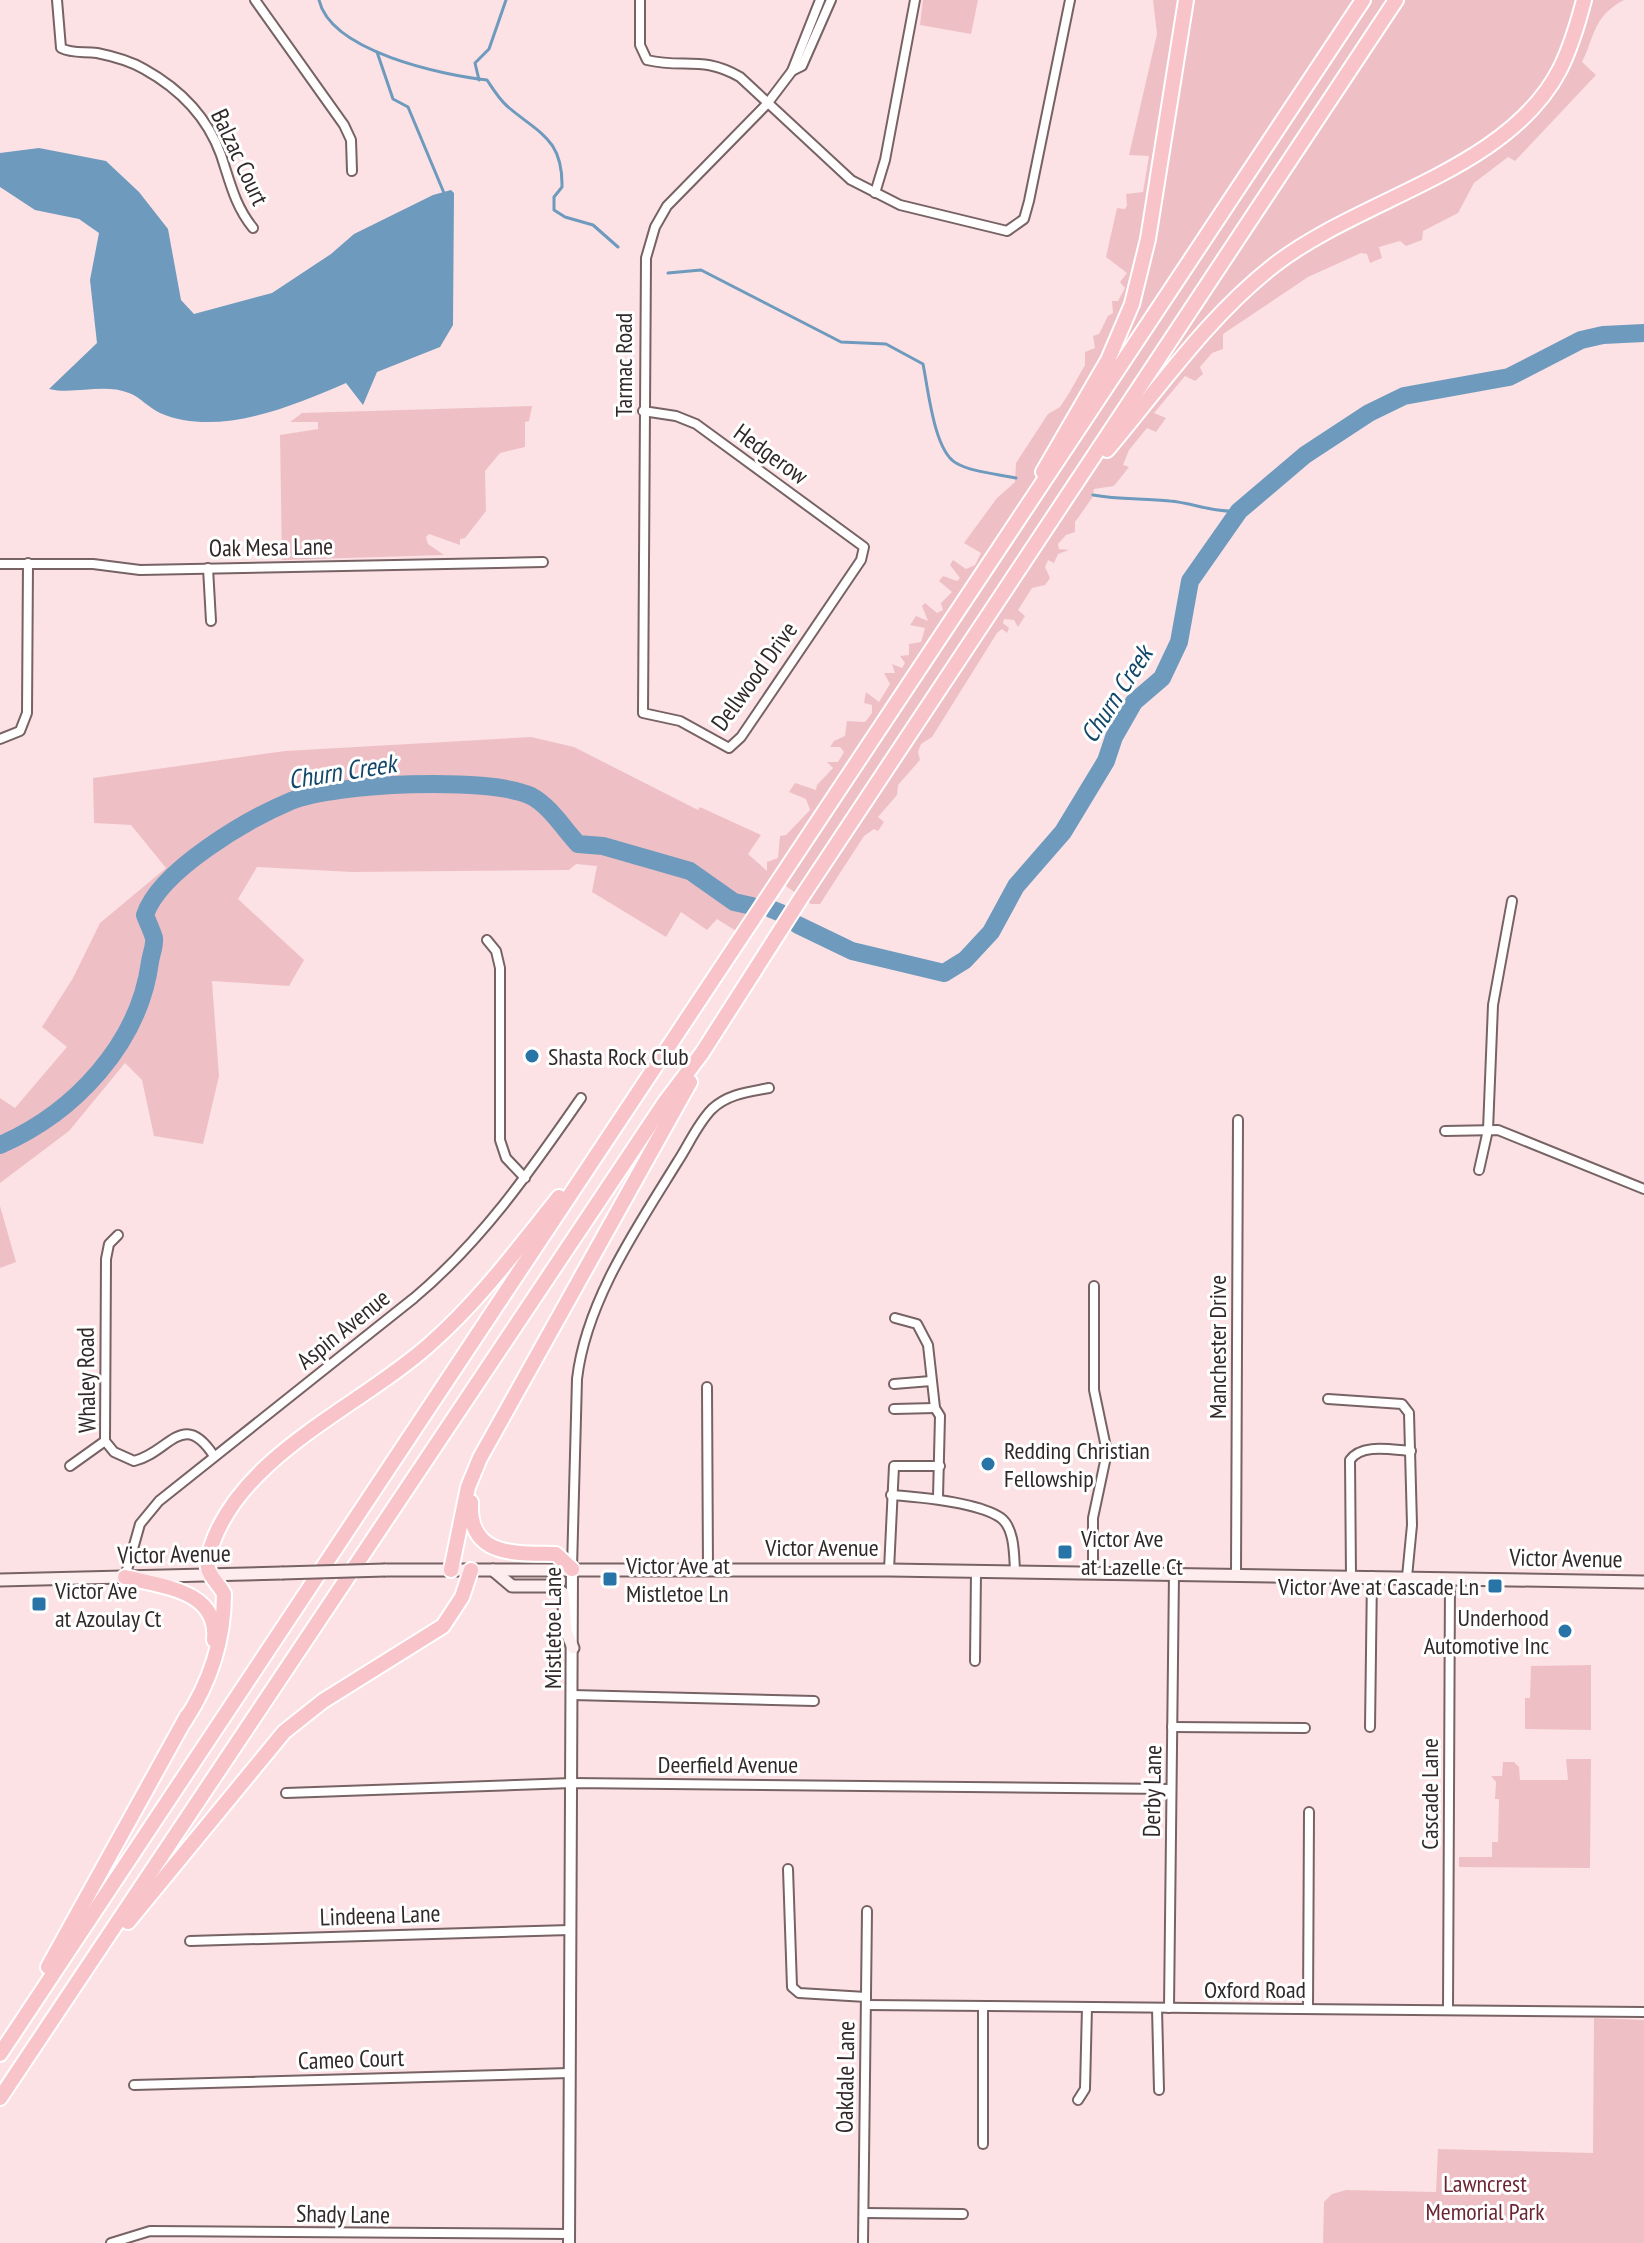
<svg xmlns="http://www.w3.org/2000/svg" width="1644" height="2243" font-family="'PT Sans Narrow',sans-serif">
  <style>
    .green { fill: #eec0c5 }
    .water { fill: #6e9abd }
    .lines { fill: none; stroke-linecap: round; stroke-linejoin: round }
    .stream { stroke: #6e9abd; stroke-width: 3 }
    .river { stroke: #6e9abd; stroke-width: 18 }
    .minor-casing { stroke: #776264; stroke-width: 12 }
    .tertiary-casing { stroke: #776264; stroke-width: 14 }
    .secondary-casing { stroke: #776264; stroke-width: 15 }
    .motorway-casing { stroke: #fff; stroke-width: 18 }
    .minor { stroke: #fff; stroke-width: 8 }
    .tertiary { stroke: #fff; stroke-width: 10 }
    .secondary { stroke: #fdedef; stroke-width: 11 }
    .motorway { stroke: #f8c3c9; stroke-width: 14 }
    .secondary-bridge-casing { stroke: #776264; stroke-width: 15; stroke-linecap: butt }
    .secondary-bridge { stroke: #fdedef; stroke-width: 11 }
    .poi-dot { fill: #2974a7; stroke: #fff; stroke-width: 3 }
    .labels { text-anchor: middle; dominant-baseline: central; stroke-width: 6; stroke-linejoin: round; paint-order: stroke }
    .street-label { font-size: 24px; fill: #312829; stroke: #fff }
    .poi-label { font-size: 24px; fill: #312829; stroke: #fff; text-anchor: start }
    .park-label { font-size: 24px; fill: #6b2534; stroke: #fff }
    .water-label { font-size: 26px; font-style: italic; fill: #12476a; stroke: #fff }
  </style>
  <rect width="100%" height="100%" fill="#fce2e5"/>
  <g class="green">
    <path d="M923 0H978L971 34 920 25Z"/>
    <path d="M1153 0H1624C1593 16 1595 36 1582 62L1596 75 1515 161 1508 157 1474 183 1458 213 1423 231 1422 240 1406 246 1400 241 1379 247 1382 258 1370 263 1367 254 1361 253 1308 277 1223 334V349L1212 353 1200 367 1203 374 1195 381 1185 376 1154 413 1166 418 1156 432 1147 428 1129 450 1123 465 1129 467 1114 486 1094 489 1092 498 1075 522V532L1066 535 1058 544 1059 549 1069 550 1058 554 1054 563 1048 560 1045 567 1050 578 1045 585 1032 588 1018 610 1025 616 1018 627 1014 620 1004 619 1003 623 1009 628 1007 633 1002 629 997 633 932 737 921 744 918 752 920 760 898 785 897 795 878 817 884 822 878 831 874 829 864 836 820 904H811L772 876 736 931 717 919 707 930 681 912 666 937 592 892 597 866 576 864 569 870 352 872 257 867 238 899 304 960 289 986 212 981 219 1076 203 1144 154 1136 142 1080 125 1063 69 1131 0 1183V1098L15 1108 67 1047 42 1027 73 978 100 923 166 868 131 825 94 823 93 778 285 751 531 737 574 747 698 810 700 807 761 835 748 854 767 871V862L778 858 780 836 786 835 810 810 806 799 789 792 795 783 816 790 817 785 833 768 827 762H838L844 752 840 747H830L834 741 845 736 847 721 865 722 872 713V705L864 703 866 692 879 702 890 684 884 673H895L892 664 902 668 905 663 900 656 909 655V644L921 642 925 628 910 625 916 616 928 621 922 606 925 603 937 613 943 610 941 603 952 592 939 581 943 576 957 581 960 578 950 565 953 560 966 569 975 565 981 553 964 543 997 498 1015 482 1016 463 1048 414 1060 407 1068 395 1085 365V352L1095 348 1093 336 1099 334 1108 316 1113 313 1112 301H1118L1125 288 1120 282 1127 273 1106 257 1117 208 1125 209 1127 205 1126 194 1143 192 1149 156 1129 155 1157 34Z"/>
    <path d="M532 406 529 421 525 422V447L500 453 485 471 486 511 465 538 460 539V545L429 534 426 537 428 544 444 555 282 560 280 435 318 429V422H290L302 413Z"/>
    <path d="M0 1206 16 1262 0 1268Z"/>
    <path d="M1591 1665V1730L1525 1729V1698H1530L1531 1666Z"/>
    <path d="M1566 1759H1591L1590 1868 1459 1867V1857H1492V1842H1498L1499 1799H1495L1496 1782 1491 1776H1502L1503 1762H1514L1519 1767 1520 1780H1568Z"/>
    <path d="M1594 2018 1644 2020V2243H1323L1324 2202 1332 2194 1346 2190 1436 2192 1438 2149 1593 2153Z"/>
  </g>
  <path class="water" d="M39 148 106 161 139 192 168 229 181 300 194 314 272 293 331 254 354 234 433 195 451 190 454 193 453 325 440 347 377 372 363 405 346 383C293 406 218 438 160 413 149 408 140 397 129 393 103 383 74 395 49 389L97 343 90 280 99 233 79 219 35 210 0 187V153Z"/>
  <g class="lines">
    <g class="stream">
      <path d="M319 0C331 52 443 75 487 80 493 89 499 99 507 106 538 133 563 138 562 187L554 197V210L565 217 593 225 618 247"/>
      <path d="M377 52 393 99 408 107 444 193"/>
      <path d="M479 80 475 63 489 49 506 0"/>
      <path d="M668 273 701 270 841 342 886 344 923 364C928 388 934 451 956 463 971 472 998 474 1016 478"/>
      <path d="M1093 495C1119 500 1144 498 1170 501 1193 503 1215 513 1239 511"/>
    </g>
    <g class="river">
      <path d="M771 909 781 913"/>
      <path d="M798 925 852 951 944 973 965 960 991 932 1016 886 1063 832 1106 761 1114 737 1134 702 1162 678 1179 642 1190 581 1239 511 1305 455 1369 413 1404 396 1509 377 1581 340 1603 335 1644 333"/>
      <path d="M0 1145C74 1113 139 1044 150 962 151 954 155 946 154 938 152 931 148 923 145 915 160 870 248 819 291 801 335 783 488 776 531 796 549 805 564 829 578 844L603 846 690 871 734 902 752 906"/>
    </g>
    <defs>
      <g id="minor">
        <path d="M57 0 61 48C73 54 84 51 97 53 112 56 132 62 144 69 180 89 207 116 221 155 230 182 235 206 253 228"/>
        <path d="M255 0 344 125 351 140 352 171"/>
        <path d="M640 0V45L647 60C684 69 702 55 740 77L851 180 900 205 1007 231 1024 219 1029 201 1070 0"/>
        <path d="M792 71 802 66 831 0"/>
        <path d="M875 193 885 160 915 0"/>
        <path d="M643 411 676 416 696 424 864 547 861 560 741 737 729 748 680 721 643 713 646 258 655 227 667 206 767 104 792 71 820 0"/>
        <path d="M0 564H93L140 570 543 562"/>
        <path d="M208 568 211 621"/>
        <path d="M0 739 20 731 27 713 28 563"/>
        <path d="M487 940 496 951 500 968V1140L506 1158 525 1178"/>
        <path d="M1445 1131 1498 1130 1644 1189"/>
        <path d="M1479 1170 1488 1130 1493 1005 1512 901"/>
        <path d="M118 1235 109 1244 106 1259 105 1441 114 1452 134 1461C169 1453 183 1408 214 1456"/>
        <path d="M895 1318 917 1324 928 1345 935 1408 940 1416 938 1497"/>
        <path d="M894 1384 931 1381"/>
        <path d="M707 1387 708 1569"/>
        <path d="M1328 1399 1402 1404 1409 1413 1412 1525 1407 1577"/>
        <path d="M894 1409 935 1408"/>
        <path d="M70 1466 105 1441"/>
        <path d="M891 1495C919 1497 978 1502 1001 1518 1015 1529 1014 1556 1015 1571"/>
        <path d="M572 1568 577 1379C586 1301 638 1226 678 1161 689 1144 698 1123 712 1109 728 1094 748 1092 769 1088"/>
        <path d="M889 1570 894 1466H940"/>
        <path d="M1093 1572V1518L1107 1452 1094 1390V1286"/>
        <path d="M1236 1574 1238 1120"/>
        <path d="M1351 1576 1350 1460C1362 1443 1392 1450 1411 1451"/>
        <path d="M125 1577 140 1524 159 1501 414 1298C482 1241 531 1170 581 1098"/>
        <path d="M975 1661 976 1571"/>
        <path d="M572 1695 814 1701"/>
        <path d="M1172 1727 1305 1728"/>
        <path d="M1370 1727 1372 1576"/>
        <path d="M286 1793 572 1783 1171 1789"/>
        <path d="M788 1869 792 1987 799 1993 866 1997"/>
        <path d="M190 1941 570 1930"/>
        <path d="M866 2005 1644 2012"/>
        <path d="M1157 2008 1159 2090"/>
        <path d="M1169 2008 1174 1573"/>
        <path d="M1308 2009 1309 1812"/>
        <path d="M1448 2010 1450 1578"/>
        <path d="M134 2085 569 2073"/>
        <path d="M1078 2100 1085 2089 1087 2007"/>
        <path d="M983 2144V2006"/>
        <path d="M864 2213 963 2214"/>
        <path d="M111 2243 150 2231 569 2234"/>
        <path d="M863 2243 867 1911"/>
      </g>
      <path id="tertiary" d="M569 2243 572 1569"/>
      <g id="secondary">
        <path d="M385 1570H889L1644 1582"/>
        <path d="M493 1570 512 1586H553L563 1593 566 1631 573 1648"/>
        <path d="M0 1580 282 1573"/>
      </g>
      <g id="motorway">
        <path d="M1107 450C1161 386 1207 318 1273 266 1359 198 1508 171 1560 69 1571 47 1578 23 1584 0"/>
        <path d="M1043 472 1108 360 1132 304 1148 239 1186 0"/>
        <path d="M471 1502C468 1558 516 1553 556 1554L572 1569"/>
        <path d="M451 1570 468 1487 480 1458 690 1082"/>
        <path d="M125 1577C162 1587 219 1590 214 1640"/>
        <path d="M184 1722C210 1683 224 1641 224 1594 220 1585 210 1578 208 1568 206 1560 210 1551 212 1544 244 1453 361 1406 430 1344 479 1301 518 1248 559 1197"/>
        <path d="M128 1922 284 1732 323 1701 443 1626 462 1597 471 1570"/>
        <path d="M48 1967 187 1716"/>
        <path d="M0 2054 1363 0"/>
        <path d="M0 2098 665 1102 702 1053 801 898 1396 0"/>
      </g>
    </defs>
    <use href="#minor" class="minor-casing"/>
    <use href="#tertiary" class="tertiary-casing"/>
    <use href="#secondary" class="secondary-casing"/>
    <use href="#motorway" class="motorway-casing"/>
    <use href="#minor" class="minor"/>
    <use href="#tertiary" class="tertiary"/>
    <use href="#secondary" class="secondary"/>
    <use href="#motorway" class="motorway"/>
    <defs>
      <path id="secondary-bridge" d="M282 1573 385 1570"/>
    </defs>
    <use href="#secondary-bridge" class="secondary-bridge-casing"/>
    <use href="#secondary-bridge" class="secondary-bridge"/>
  </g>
  <g class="poi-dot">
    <circle cx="532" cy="1056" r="8"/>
    <circle cx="988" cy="1464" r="8"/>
    <rect x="1057" y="1544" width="16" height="16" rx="4"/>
    <rect x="602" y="1571" width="16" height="16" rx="4"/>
    <rect x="1487" y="1578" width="16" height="16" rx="4"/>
    <rect x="31" y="1596" width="16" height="16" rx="4"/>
    <circle cx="1565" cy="1631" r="8"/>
  </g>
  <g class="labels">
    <g class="street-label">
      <text transform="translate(240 157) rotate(65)">Balzac Court</text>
      <text transform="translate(623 365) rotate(-90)">Tarmac Road</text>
      <text transform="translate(771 454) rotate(36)">Hedgerow</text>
      <text transform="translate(271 547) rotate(-1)">Oak Mesa Lane</text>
      <text transform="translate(754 676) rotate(-54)">Dellwood Drive</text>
      <text transform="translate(343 1329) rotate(-39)">Aspin Avenue</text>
      <text transform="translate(1217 1347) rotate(-90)">Manchester Drive</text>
      <text transform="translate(86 1380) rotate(-91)">Whaley Road</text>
      <text x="822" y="1547">Victor Avenue</text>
      <text transform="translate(174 1554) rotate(-1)">Victor Avenue</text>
      <text transform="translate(1566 1558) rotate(1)">Victor Avenue</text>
      <text transform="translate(552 1628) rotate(-90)">Mistletoe Lane</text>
      <text x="728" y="1764">Deerfield Avenue</text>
      <text transform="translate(1152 1791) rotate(-89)">Derby Lane</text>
      <text transform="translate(1429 1794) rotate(-90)">Cascade Lane</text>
      <text transform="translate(380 1915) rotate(-2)">Lindeena Lane</text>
      <text x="1255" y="1989">Oxford Road</text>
      <text transform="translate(351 2059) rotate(-2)">Cameo Court</text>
      <text transform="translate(845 2077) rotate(-89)">Oakdale Lane</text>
      <text transform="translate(343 2214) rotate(1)">Shady Lane</text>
    </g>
    <g class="poi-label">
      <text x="548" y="1056">Shasta Rock Club</text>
      <text x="1004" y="1450">Redding Christian<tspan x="1004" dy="28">Fellowship</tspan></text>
      <text x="1081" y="1538">Victor Ave<tspan x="1081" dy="28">at Lazelle Ct</tspan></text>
      <text x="626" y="1565">Victor Ave at<tspan x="626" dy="28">Mistletoe Ln</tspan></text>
      <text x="1479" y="1586" text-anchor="end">Victor Ave at Cascade Ln</text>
      <text x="55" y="1590">Victor Ave<tspan x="55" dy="28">at Azoulay Ct</tspan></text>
      <text x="1549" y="1617" text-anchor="end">Underhood<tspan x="1549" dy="28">Automotive Inc</tspan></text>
    </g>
    <g class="park-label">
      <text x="1485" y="2183">Lawncrest<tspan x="1485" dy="28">Memorial Park</tspan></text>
    </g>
    <g class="water-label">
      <text transform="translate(1116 694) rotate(-57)">Churn Creek</text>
      <text transform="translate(342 771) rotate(-9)">Churn Creek</text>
    </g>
  </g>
</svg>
